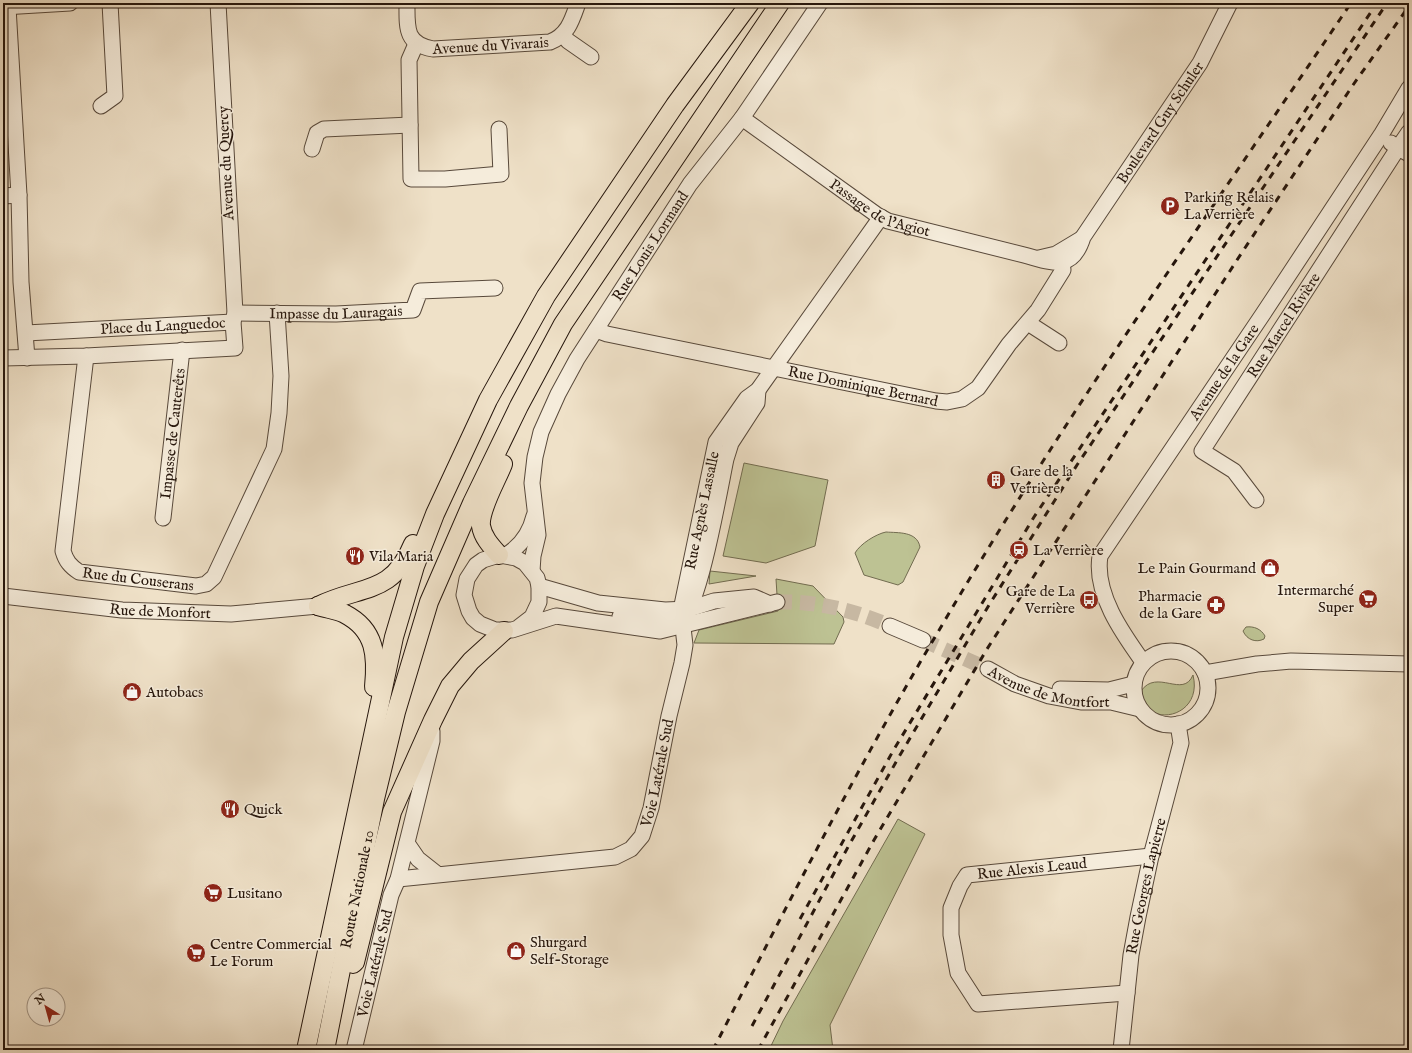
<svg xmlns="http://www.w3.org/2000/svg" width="1412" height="1053" font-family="'IM FELL English',serif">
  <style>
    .green { fill: #bdc293; stroke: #726c50 }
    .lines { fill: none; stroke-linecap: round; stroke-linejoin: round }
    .minor-tunnel { stroke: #c7b8a2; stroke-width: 15; stroke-dasharray: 15 8; stroke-linecap: butt }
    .minor-casing { stroke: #58493b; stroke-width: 17 }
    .major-casing { stroke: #26160c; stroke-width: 20 }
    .minor { stroke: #f5ecdb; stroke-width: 15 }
    .major { stroke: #efe1c8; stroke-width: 18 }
    .rail { stroke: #26160c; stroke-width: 3; stroke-dasharray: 7 7; stroke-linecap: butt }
    .labels { text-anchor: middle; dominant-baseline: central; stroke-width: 3; stroke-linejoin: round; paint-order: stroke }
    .street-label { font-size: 15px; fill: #26160c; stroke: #f5ecdb }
    .poi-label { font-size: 15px; fill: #26160c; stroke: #f5ecdb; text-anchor: start }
  </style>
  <rect width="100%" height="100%" fill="#efe1c8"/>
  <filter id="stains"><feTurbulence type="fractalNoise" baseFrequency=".005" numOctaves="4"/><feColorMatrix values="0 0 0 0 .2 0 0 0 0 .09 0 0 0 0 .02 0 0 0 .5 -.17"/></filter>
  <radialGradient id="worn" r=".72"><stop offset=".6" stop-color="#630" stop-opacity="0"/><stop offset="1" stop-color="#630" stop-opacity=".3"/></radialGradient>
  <g class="green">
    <path d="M744 463 828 480 815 546 766 563 723 556Z"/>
    <path d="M886 532C898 533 917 531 920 547L903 582 898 585 864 575 855 553C860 544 876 534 886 532Z"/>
    <path d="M710 571 756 576 709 584Z"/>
    <path d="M776 579 813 586 843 617 844 622 834 644 694 643 699 630 778 611Z"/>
    <path d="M1246 627C1254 626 1261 629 1265 636L1264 639C1256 643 1247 640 1243 631Z"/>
    <path d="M1193 675C1204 719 1143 730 1141 691 1157 668 1183 699 1193 675Z"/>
    <path d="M898 819 925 834 830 1025 833 1050H769L783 1021Z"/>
  </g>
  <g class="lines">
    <g class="minor-tunnel">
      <path d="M777 602C817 601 853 610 890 626"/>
      <path d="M923 640 988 669"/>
    </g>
    <defs>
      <g id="minor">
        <path id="s1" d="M407 3C407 28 405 44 433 49L550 42C568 35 572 20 578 3"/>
        <path d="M3 7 70 3"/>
        <path d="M8 7 19 195 21 282 27 358"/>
        <path d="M563 35 568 41 591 57"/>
        <path d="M416 44 409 60 411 179H445L501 174 499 129"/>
        <path d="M101 106 115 96 110 3"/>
        <path id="s2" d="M742 118 877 215 888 221 1024 255C1051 262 1072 273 1083 237L1200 63 1230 3"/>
        <path d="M1391 143 1398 148 1409 132"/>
        <path d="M312 149 317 133 324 129 410 125"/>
        <path d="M3 196 19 195"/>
        <path d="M1039 258 1056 254 1081 239"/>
        <path id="s3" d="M235 313 336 314 413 310 420 291 495 288"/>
        <path d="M1028 323 1059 343"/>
        <path id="s4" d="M596 330 607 334 936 401 947 402 962 399 978 388 1009 344 1038 310 1063 270 1062 263"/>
        <path id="s5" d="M26 333 233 322"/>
        <path id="s6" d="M86 356 63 551C66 561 70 566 79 572L196 586 206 584 214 577 274 449 279 413 281 376 277 313"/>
        <path d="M3 358 86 356 235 348 233 322 235 313 218 3"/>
        <path id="s7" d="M1256 500 1234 471 1202 451 1398 148 1409 154"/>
        <path id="s8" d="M163 518 182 350"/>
        <path d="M506 555C521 546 530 533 534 516"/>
        <path id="s9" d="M532 571 533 556 538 535 532 483 535 457 541 432 558 394 577 359 690 184 742 118 820 3"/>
        <path d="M539 586 598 603 665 610 689 609 714 601 754 597 770 604"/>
        <path id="s10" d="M3 596 122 610 231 614 318 606"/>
        <path d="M620 616C640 618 663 624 682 617 699 611 721 482 726 459L731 443 757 403 758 390"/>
        <path d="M890 626 923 640"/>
        <path d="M519 627 532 617 539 602V586L537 578 525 563 516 558 499 555 483 560 476 565 467 579 464 595 469 611 473 618 480 624 495 630H512L556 616 660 631 777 602"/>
        <circle cx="1171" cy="688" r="37"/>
        <path id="s11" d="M1143 662C1123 634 1094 594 1100 556L1263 314 1381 135 1409 88"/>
        <path id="s12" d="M988 669 1015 684 1049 696 1081 702H1111L1140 709"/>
        <path d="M1205 673 1257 664 1291 661 1409 664"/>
        <path d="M1060 689 1109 690 1133 684"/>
        <path d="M407 843 418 859 437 874"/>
        <path id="s13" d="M398 879 615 857 631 849 642 836 651 808 669 716 682 663 685 645 681 610 716 442 747 398 758 390 881 217"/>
        <path id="s14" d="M1127 993 978 1004 958 973 951 935V908L960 886 967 875 1151 856"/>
        <path id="s15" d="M354 1050 391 895 398 879 432 741V731"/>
        <path id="s16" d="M1121 1050 1131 955 1138 917 1151 856 1181 743 1178 724"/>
      </g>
      <g id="major">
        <path d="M499 555C492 547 483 538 481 526 479 510 497 480 503 464"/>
        <path d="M318 606C360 585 392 596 413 544"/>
        <path d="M318 606C327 609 338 610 345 614 376 630 377 657 374 687"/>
        <path d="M353 964 355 962 392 812 433 720 450 686 471 661 504 631"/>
        <path d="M306 1050 394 637 415 566 435 514 488 400 546 296 675 105 750 3"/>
        <path id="s17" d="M325 1050 375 799 396 712 429 602 472 503 519 406 563 324 780 3"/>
      </g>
    </defs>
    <use href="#minor" class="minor-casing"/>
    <use href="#major" class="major-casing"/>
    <use href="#minor" class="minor"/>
    <use href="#major" class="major"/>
    <g class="rail">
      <path d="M800 919 893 751 1034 517 1377 3"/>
      <path d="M752 1026 848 847 900 755 989 605 1077 465 1387 3"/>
      <path d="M713 1050C785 909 857 768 938 632 1065 415 1211 211 1351 3"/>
      <path d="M758 1050 874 840 987 649 1237 260 1353 85 1409 6"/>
    </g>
  </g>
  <defs>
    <symbol id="parking-disc" viewBox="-11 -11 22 22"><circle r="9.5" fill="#8f2418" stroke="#f5ecdb"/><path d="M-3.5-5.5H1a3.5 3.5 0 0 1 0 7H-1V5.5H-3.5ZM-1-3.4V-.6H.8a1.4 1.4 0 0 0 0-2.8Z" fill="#fff"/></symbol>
    <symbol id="building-disc" viewBox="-11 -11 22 22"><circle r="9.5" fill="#8f2418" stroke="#f5ecdb"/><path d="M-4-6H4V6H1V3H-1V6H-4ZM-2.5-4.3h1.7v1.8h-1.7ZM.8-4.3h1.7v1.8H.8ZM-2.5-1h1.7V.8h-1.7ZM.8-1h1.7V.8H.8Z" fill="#fff"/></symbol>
    <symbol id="station-disc" viewBox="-11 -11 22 22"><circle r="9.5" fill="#8f2418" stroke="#f5ecdb"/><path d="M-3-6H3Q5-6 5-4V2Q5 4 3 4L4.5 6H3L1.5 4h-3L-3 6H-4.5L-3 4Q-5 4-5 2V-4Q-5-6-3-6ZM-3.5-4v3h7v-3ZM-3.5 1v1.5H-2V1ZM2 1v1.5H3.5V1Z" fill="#fff"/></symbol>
    <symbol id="restaurant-disc" viewBox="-11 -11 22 22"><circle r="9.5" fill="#8f2418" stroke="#f5ecdb"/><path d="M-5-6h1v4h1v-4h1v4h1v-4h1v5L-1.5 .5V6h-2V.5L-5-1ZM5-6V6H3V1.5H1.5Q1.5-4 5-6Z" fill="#fff"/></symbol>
    <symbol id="shop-disc" viewBox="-11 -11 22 22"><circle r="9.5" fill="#8f2418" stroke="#f5ecdb"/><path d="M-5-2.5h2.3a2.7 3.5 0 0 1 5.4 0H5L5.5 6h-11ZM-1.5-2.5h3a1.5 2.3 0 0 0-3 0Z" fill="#fff"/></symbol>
    <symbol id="supermarket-disc" viewBox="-11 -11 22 22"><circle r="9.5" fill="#8f2418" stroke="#f5ecdb"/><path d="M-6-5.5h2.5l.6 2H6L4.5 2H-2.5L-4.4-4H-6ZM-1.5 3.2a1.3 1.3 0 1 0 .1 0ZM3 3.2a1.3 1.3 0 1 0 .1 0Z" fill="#fff"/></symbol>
    <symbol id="bus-disc" viewBox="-11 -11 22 22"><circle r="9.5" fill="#8f2418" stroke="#f5ecdb"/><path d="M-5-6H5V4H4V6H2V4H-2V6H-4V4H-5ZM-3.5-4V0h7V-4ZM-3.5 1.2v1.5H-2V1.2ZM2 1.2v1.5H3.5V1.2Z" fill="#fff"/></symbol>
    <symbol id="pharmacy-disc" viewBox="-11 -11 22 22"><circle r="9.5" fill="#8f2418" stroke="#f5ecdb"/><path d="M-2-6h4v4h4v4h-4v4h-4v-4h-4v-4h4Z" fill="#fff"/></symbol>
  </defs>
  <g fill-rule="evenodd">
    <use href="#parking-disc" x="1159" y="195" width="22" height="22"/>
    <use href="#building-disc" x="985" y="469" width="22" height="22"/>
    <use href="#station-disc" x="1008" y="539" width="22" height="22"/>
    <use href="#restaurant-disc" x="344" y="545" width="22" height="22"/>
    <use href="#shop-disc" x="1259" y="557" width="22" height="22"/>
    <use href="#supermarket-disc" x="1357" y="588" width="22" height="22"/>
    <use href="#bus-disc" x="1078" y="589" width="22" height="22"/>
    <use href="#pharmacy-disc" x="1205" y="594" width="22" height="22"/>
    <use href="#shop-disc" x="121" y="681" width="22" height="22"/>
    <use href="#restaurant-disc" x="219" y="798" width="22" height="22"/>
    <use href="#supermarket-disc" x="202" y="882" width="22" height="22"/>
    <use href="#shop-disc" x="505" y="940" width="22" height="22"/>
    <use href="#supermarket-disc" x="185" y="942" width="22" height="22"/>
  </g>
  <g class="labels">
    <g class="street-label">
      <text stroke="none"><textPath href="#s1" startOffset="118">Avenue du Vivarais</textPath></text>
      <text stroke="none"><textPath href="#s2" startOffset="530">Boulevard Guy Schuler</textPath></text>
      <text transform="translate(226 163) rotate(-93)">Avenue du Quercy</text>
      <text stroke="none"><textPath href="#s2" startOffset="166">Passage de l'Agiot</textPath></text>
      <text stroke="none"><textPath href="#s9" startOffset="357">Rue Louis Lormand</textPath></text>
      <text stroke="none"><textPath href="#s3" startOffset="101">Impasse du Lauragais</textPath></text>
      <text stroke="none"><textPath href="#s7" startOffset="224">Rue Marcel Rivière</textPath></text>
      <text stroke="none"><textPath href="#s5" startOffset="137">Place du Languedoc</textPath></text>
      <text stroke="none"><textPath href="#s11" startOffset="339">Avenue de la Gare</textPath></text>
      <text stroke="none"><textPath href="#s4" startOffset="273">Rue Dominique Bernard</textPath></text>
      <text stroke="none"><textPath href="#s8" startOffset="85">Impasse de Cauterêts</textPath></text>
      <text stroke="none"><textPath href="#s13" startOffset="586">Rue Agnès Lassalle</textPath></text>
      <text stroke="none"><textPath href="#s6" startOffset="283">Rue du Couserans</textPath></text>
      <text stroke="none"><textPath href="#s10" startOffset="158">Rue de Monfort</textPath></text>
      <text stroke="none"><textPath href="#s12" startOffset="65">Avenue de Montfort</textPath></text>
      <text stroke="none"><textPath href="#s13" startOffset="318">Voie Latérale Sud</textPath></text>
      <text stroke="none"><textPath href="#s14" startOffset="354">Rue Alexis Leaud</textPath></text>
      <text stroke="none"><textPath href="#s16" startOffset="166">Rue Georges Lapierre</textPath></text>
      <text stroke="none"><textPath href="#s17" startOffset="164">Route Nationale 10</textPath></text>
      <text stroke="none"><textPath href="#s15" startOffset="89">Voie Latérale Sud</textPath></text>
    </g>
    <g class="poi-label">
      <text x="1184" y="197">Parking Relais<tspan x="1184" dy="17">La Verrière</tspan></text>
      <text x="1010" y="471">Gare de la<tspan x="1010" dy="17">Verrière</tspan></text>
      <text x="1033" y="550">La Verrière</text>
      <text x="369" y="556">Vila Maria</text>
      <text x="1256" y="568" text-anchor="end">Le Pain Gourmand</text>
      <text x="1354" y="590" text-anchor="end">Intermarché<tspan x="1354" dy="17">Super</tspan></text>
      <text x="1075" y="591" text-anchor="end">Gare de La<tspan x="1075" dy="17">Verrière</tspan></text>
      <text x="1202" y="596" text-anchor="end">Pharmacie<tspan x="1202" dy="17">de la Gare</tspan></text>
      <text x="146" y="692">Autobacs</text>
      <text x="244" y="809">Quick</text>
      <text x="227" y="893">Lusitano</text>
      <text x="530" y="942">Shurgard<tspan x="530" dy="17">Self-Storage</tspan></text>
      <text x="210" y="944">Centre Commercial<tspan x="210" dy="17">Le Forum</tspan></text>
    </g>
  </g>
  <rect width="1412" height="1053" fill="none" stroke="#efe1c8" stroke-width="16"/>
  <rect x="4" y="4" width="1404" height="1045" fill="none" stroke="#26160c" stroke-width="2"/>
  <rect x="8" y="8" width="1396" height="1037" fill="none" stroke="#26160c"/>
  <g transform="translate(46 1007) rotate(323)"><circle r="19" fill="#f5ecdb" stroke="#a29688"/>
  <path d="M0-3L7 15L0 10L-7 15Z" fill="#8f2418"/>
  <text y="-6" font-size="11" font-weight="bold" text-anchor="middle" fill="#26160c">N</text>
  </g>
  <rect width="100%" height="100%" filter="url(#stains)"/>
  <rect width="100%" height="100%" fill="url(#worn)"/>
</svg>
